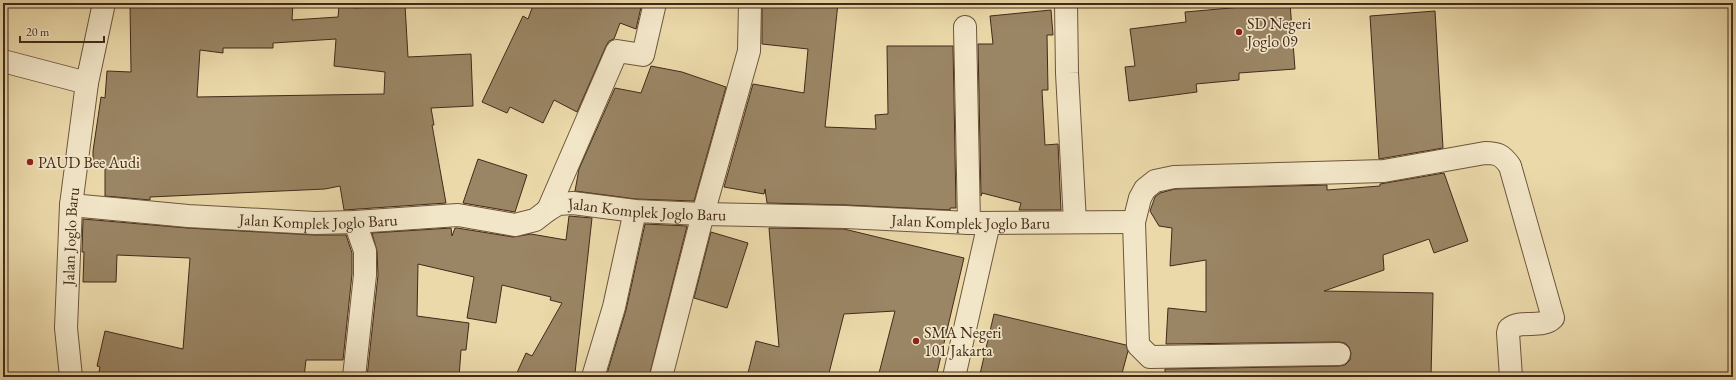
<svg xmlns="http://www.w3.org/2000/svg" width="1736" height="380" font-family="'EB Garamond',serif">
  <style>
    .building { fill: #9a8564; stroke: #432a19; fill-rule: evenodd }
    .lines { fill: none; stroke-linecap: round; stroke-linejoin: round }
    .minor-casing { stroke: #6d563d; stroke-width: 24 }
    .minor { stroke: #f2e6c8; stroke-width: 22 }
    .poi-dot { fill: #8f2418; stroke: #f2e6c8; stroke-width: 1.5 }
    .labels { text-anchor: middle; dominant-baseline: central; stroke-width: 3.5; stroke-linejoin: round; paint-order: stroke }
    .poi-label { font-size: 16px; fill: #432a19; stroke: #f2e6c8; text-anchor: start }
    .street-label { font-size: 16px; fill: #432a19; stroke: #f2e6c8 }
  </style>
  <rect width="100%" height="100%" fill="#ebd9aa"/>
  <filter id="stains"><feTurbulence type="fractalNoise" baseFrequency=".005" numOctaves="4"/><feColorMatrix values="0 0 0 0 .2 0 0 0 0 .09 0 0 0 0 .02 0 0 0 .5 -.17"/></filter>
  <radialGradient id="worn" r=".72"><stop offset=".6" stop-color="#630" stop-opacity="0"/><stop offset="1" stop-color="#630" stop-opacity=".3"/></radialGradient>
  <g class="building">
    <path d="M130 3H293L292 20 338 17 339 6 356 8 405 5 408 57 471 54 473 106 431 108 434 125H432L446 203 344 210 340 186 325 189 150 197V200L105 196V165H93V151L101 97 105 98 107 71 131 72ZM336 39 334 66 385 72 384 94 197 97 200 50 223 53V48H273V43Z"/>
    <path d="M534 3H642L636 29 620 23 614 39 609 41 606 46 577 112 554 100 543 123 510 107 507 113 482 102 523 16 528 19Z"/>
    <path d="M762 3H838L825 127 876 129 875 115 888 114 887 46H953L956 208H950V210L846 205 767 203 765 189 764 194 724 187 753 84 804 93 808 49 762 44Z"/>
    <path d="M1241 3H1290L1295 69 1239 73V80L1196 84 1197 92 1129 101 1125 67 1135 66 1130 29 1186 22 1185 12 1242 7Z"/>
    <path d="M1051 10 1053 35H1047L1048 90H1042L1045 145 1058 144 1061 210H1019L1021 203 982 193 981 196 978 44H993L990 16Z"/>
    <path d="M1435 11 1443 148 1379 159 1370 16Z"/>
    <path d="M651 66 682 72 726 87 694 201 636 199 575 191 579 169 615 88 641 93Z"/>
    <path d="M478 159 527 175 515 212 463 203Z"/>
    <path d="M1444 173 1468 241 1434 253 1429 239 1383 255 1384 270 1324 291 1433 293 1431 377H1165V369L1339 366 1345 365 1350 360 1351 353 1349 347 1345 343 1339 342 1166 344 1168 308 1206 312V260L1170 266 1172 228 1159 226 1150 211 1155 197 1160 193 1175 189 1327 185V190L1380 186V184Z"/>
    <path d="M569 216 592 218 575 373 581 375V377H515L526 353 532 356 562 303 550 300 551 297 502 285 496 323 467 318 474 277 418 264 417 316 469 323 466 350H461L459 377H367L378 275 377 251 372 233 451 228 452 236 455 228H457L513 237 531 234 566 240Z"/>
    <path d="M83 219 187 228 314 235H346L352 253V274L343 360H306L304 377H98L100 367 97 366 105 331 183 349 190 258 117 255 116 282H83L84 252H82Z"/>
    <path d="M645 224 687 226 649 377H606L626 310Z"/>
    <path d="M769 228 844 229 964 258 936 377H878L895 311 844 314 828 377H747L756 341 779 347Z"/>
    <path d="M711 232 748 243 727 308 694 298Z"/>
    <path d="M994 314 1126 345 1128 351 1121 377H994L980 374Z"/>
  </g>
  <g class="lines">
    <defs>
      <g id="minor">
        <path d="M1066 3 1067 73 1075 222"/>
        <path d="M965 27 969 223"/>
        <path d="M3 61 87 83"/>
        <path id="s1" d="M71 205 188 216 315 223 355 222 458 215 515 225 535 220 548 210 558 204 573 203 635 211 703 214 845 217 969 223 1134 222"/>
        <path d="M548 210 617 51 643 55 655 3"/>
        <path d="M1339 354 1150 357 1138 345 1134 222 1140 198 1145 189 1155 181 1174 177 1384 171 1485 153C1498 153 1502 155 1510 166L1553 318C1542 329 1521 319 1509 329L1508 333 1511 377"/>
        <path id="s2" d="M71 377 66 328 71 205 87 83 104 3"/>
        <path d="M354 377 365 275V251L355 222"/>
        <path d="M593 377 614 307 635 211"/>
        <path d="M661 377 703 214 749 51 750 3"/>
        <path d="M954 377 989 223"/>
      </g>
    </defs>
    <use href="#minor" class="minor-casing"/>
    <use href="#minor" class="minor"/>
  </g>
  <g class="poi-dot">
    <circle cx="1239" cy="32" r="4"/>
    <circle cx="30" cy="162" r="4"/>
    <circle cx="916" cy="341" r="4"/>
  </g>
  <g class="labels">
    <g class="poi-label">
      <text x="1247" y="23">SD Negeri<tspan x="1247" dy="18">Joglo 09</tspan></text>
      <text x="38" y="162">PAUD Bee Audi</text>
      <text x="924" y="332">SMA Negeri<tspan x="924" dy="18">101 Jakarta</tspan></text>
    </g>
    <g class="street-label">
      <text stroke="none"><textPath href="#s1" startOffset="584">Jalan Komplek Joglo Baru</textPath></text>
      <text stroke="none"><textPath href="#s1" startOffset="248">Jalan Komplek Joglo Baru</textPath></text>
      <text stroke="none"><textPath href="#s1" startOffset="908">Jalan Komplek Joglo Baru</textPath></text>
      <text stroke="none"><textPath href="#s2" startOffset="141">Jalan Joglo Baru</textPath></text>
    </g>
  </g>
  <rect width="1736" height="380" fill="none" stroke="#ebd9aa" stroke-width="16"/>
  <rect x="4" y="4" width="1728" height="372" fill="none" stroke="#432a19" stroke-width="2"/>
  <rect x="8" y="8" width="1720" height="364" fill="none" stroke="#432a19"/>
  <path d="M20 36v6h84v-6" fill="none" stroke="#432a19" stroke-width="2"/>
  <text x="26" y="36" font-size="12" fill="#432a19" stroke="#f2e6c8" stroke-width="3" paint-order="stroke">20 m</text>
  <rect width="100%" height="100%" filter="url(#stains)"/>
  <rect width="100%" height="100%" fill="url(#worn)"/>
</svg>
